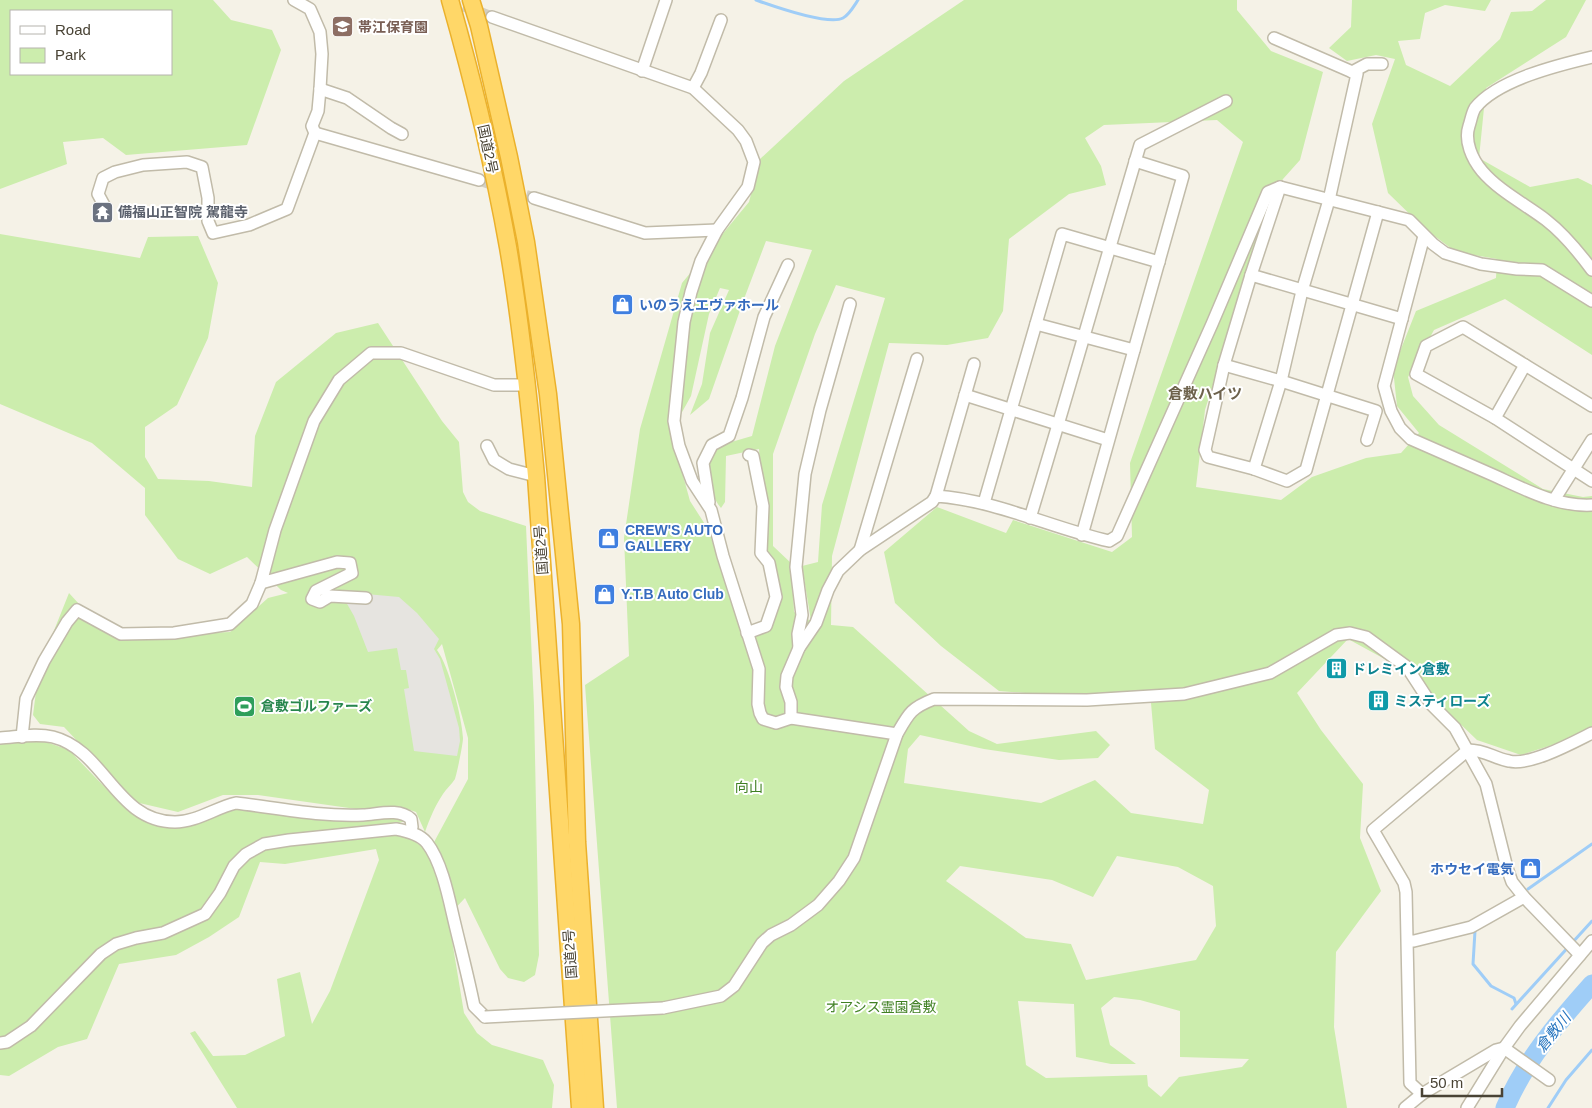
<svg xmlns="http://www.w3.org/2000/svg" width="1592" height="1108" font-family="Helvetica,'Noto Sans JP',sans-serif">
  <style>
    .green { fill: #ccedad; fill-rule: evenodd }
    .parking { fill: #e6e4e0 }
    .lines { fill: none; stroke-linecap: round; stroke-linejoin: round }
    .stream { stroke: #9fcdf7; stroke-width: 3 }
    .river { stroke: #9fcdf7; stroke-width: 19 }
    .minor-tunnel { stroke: #d3cfc3; stroke-width: 11; stroke-dasharray: 11 5.5; stroke-linecap: butt }
    .minor-casing { stroke: #c1bba9; stroke-width: 14 }
    .highway-casing { stroke: #ebb12c; stroke-width: 19 }
    .minor { stroke: #fff; stroke-width: 11 }
    .highway { stroke: #ffd768; stroke-width: 16 }
    .minor-bridge-casing { stroke: #c1bba9; stroke-width: 14; stroke-linecap: butt }
    .minor-bridge { stroke: #fff; stroke-width: 11 }
    .labels { text-anchor: middle; dominant-baseline: central; stroke-width: 4; stroke-linejoin: round; paint-order: stroke }
    .education-label { font-size: 14px; font-weight: bold; fill: #785e54; stroke: #fff; text-anchor: start }
    .street-label { font-size: 14px; fill: #494335; stroke: #fff }
    .worship-label { font-size: 14px; font-weight: bold; fill: #5b616d; stroke: #fff; text-anchor: start }
    .shop-label { font-size: 14px; font-weight: bold; fill: #366cbe; stroke: #fff; text-anchor: start }
    .culture-label { font-size: 14px; font-weight: bold; fill: #0d838f; stroke: #fff; text-anchor: start }
    .leisure-label { font-size: 14px; font-weight: bold; fill: #27864d; stroke: #fff; text-anchor: start }
    .park-label { font-size: 14px; fill: #408023; stroke: #fff }
    .neighbourhood-label { font-size: 15px; font-weight: bold; fill: #6d624c; stroke: #fff }
    .water-label { font-size: 15px; font-style: italic; fill: #2574bf; stroke: #fff }
  </style>
  <rect width="100%" height="100%" fill="#f5f2e7"/>
  <g class="green">
    <path d="M0 0H213L231 20 272 30 281 50 247 145 126 155 103 138 63 142 67 164 0 189ZM11 11H171V74H11Z"/>
    <path d="M964 0H1237V10L1271 51 1323 72 1300 160 1283 179 1272 199 1205 410 1196 487 1281 500 1312 477 1366 458 1401 453 1419 433 1397 406 1393 369 1416 311 1496 278 1497 259 1456 252 1425 229 1388 193 1372 124 1395 59 1376 55 1347 61 1329 48 1351 27 1352 0H1491L1485 11 1445 5 1425 13 1420 39 1398 41 1406 65 1450 86 1500 39 1511 12 1532 11 1546 0H1586L1566 37 1486 88 1479 158 1530 187 1578 178 1592 185V355L1505 299 1434 330 1408 377 1413 396 1439 425 1543 489 1583 497 1592 496V726L1583 735 1521 755 1477 740 1403 669 1348 639 1297 693 1321 730 1363 784 1360 838 1381 891 1336 952 1334 1027 1347 1108H617L585 685 629 656 624 538 640 429 682 283 749 202 760 159 844 81ZM1217 120 1243 142 1130 463 1132 537 1112 552 1013 520 1006 533 937 507 884 552 895 603 941 646 999 691 1151 703 1155 749 1209 790 1203 824 1131 813 1095 780 1041 803 904 783 908 749 920 735 984 749 1059 760 1098 758 1110 745 1096 731 997 744 969 731 853 627 831 625 832 556 889 343 947 345 988 338 1003 311 1009 239 1069 194 1106 185 1101 166 1085 138 1104 125ZM766 241 812 250 775 346 752 436 714 447C712 450 708 454 707 457 704 472 711 497 721 508L725 502 726 456 759 449 765 542 779 587 772 620 744 632 708 529 690 501 671 432 691 396 709 314 720 288 729 290 710 333 702 384 690 415 709 399 744 299ZM836 285 885 298 822 505 818 562 802 566 811 621 794 612 792 564 773 546V454L815 334ZM1117 856 1178 867 1213 886 1216 926 1196 960 1086 980 1071 944 1026 938 946 881 960 866 1052 880 1093 897ZM1114 997 1140 1000 1180 1011V1057L1249 1059 1242 1067 1179 1077 1161 1097 1148 1086 1147 1075 1046 1078 1026 1065 1018 1001 1074 1004 1076 1057 1111 1064H1136L1110 1045 1101 1008Z"/>
    <path d="M0 234 140 258 148 237 198 236 218 283 208 338 177 405 145 427V457L158 479 209 481 252 487 255 436 276 382 336 333 378 323 442 421 459 442 463 492 468 502 480 511 526 526 534 706 539 955 535 975 524 982 508 978 500 969 465 898 448 916 464 1013 477 1033 492 1045 543 1060 554 1085 552 1108H237L190 1033 195 1031 213 1056 245 1055 285 1036 277 979 300 972 312 1024 330 991 379 860 376 849 285 864 260 862 239 917 209 937 176 955 119 964 87 1039 58 1047 9 1076 0 1075V741L27 739 46 742 69 750 119 802 137 815 151 821 243 807 399 816 405 821 393 825 421 846 433 844 468 779V738L442 644 437 650C449 666 462 717 463 738 463 744 457 773 455 779 452 784 446 789 443 794 435 806 430 818 425 832L416 812 398 806 370 811 258 795H223L178 812 135 802 64 727 40 724 33 715 39 668 69 593 100 627 119 637 230 632 268 598 288 593 281 590 247 557 210 574 178 559 145 515V488L92 443 0 404Z"/>
  </g>
  <path class="parking" d="M366 594 399 597 417 613 439 639 434 649 440 659 459 728 460 741 457 756 414 751 404 689 409 688 406 670H401L397 648 368 652 354 616 346 602Z"/>
  <g class="lines">
    <g class="stream">
      <path d="M756 0C773 6 828 26 843 18 849 15 854 6 858 0"/>
      <path d="M1528 889 1592 844"/>
      <path d="M1475 931 1473 964 1491 986 1514 998 1516 1004"/>
      <path d="M1512 1009 1592 921"/>
      <path d="M1548 1108 1566 1080 1592 1050"/>
    </g>
    <path class="river" d="M1505 1108C1525 1061 1558 1022 1592 984"/>
    <g class="minor-tunnel">
      <path d="M448 0 492 17"/>
      <path d="M479 180 534 198"/>
    </g>
    <defs>
      <g id="minor">
        <path d="M492 17 693 88 738 130 746 141 754 162 748 187 717 230 701 261 691 292 684 322 674 421 679 446 692 481 711 510 723 556 759 669 758 704 760 713 763 719 776 723 791 718 897 734"/>
        <path d="M1592 57C1558 65 1497 80 1475 108 1472 113 1471 120 1469 126 1464 141 1472 159 1482 171 1499 191 1525 204 1546 220 1564 234 1578 251 1592 270"/>
        <path d="M642 71 666 0"/>
        <path d="M1352 72 1367 64H1382"/>
        <path d="M693 88 701 73 721 20"/>
        <path d="M320 89 347 98 391 128 402 134"/>
        <path d="M315 133 479 180"/>
        <path d="M1280 187 1251 275 1224 365 1205 450 1208 457 1254 469 1287 481 1306 470 1378 212"/>
        <path d="M534 198 645 233 717 230"/>
        <path d="M105 207 98 194 103 178 115 172 143 165 187 162 202 167 208 198V221L213 233 249 225 287 209 315 133 312 126 318 111 320 89 322 54 320 32 310 9 294 0"/>
        <path d="M1424 236 1384 386 1391 411 1400 428 1411 439C1438 451 1466 463 1493 475 1524 489 1557 507 1592 505"/>
        <path d="M1251 275 1402 319"/>
        <path d="M1036 324 1134 350"/>
        <path d="M1224 365 1281 381 1376 411 1367 440"/>
        <path d="M965 395 1108 440"/>
        <path d="M1592 406 1463 327 1426 346 1416 374 1495 418 1592 481"/>
        <path d="M1495 418 1525 365"/>
        <path d="M487 446 494 460 509 469 536 476"/>
        <path d="M1254 469 1281 381 1302 291 1329 200 1357 74 1274 38"/>
        <path d="M936 496 974 364"/>
        <path d="M1554 500 1592 440"/>
        <path d="M709 502 703 463 712 445 729 436 742 398 764 317 788 265"/>
        <path d="M984 503 1062 234 1159 262"/>
        <path d="M1030 518C1068 394 1103 269 1140 145L1226 101"/>
        <path d="M1082 535 1183 176 1135 161"/>
        <path d="M860 550 917 359"/>
        <path d="M366 598 330 596 320 602 312 599 316 591 352 573 350 563 337 562 261 583 275 530 314 421 339 380 371 353H401L494 385H527"/>
        <path d="M747 633 766 626 776 597 769 563 761 553 763 506 753 456 749 455"/>
        <path d="M799 648 798 634 802 615 796 567 805 474 820 410 850 304"/>
        <path d="M791 718V702L786 687 787 676 799 648 816 623 828 590 838 571 860 550 932 502 936 496C996 500 1051 528 1109 541L1117 536 1212 324 1268 192 1280 187 1409 220 1433 244 1445 253 1481 264 1517 269 1542 270 1592 301"/>
        <path d="M22 737 26 699 44 661 67 622 77 610 121 634 174 633 230 624 252 604 261 583"/>
        <path d="M0 738C17 737 36 733 53 737 105 750 116 822 175 822 196 822 215 808 236 803 278 808 321 817 363 815 379 814 399 808 411 819L412 827 410 832"/>
        <path d="M1408 941H1414L1471 927 1524 897"/>
        <path d="M663 1008 721 996 734 986 762 943 771 935 791 925 818 905 839 881 854 858 897 734C909 713 911 708 934 699L1087 700 1184 694 1270 673 1336 635 1350 633 1366 637 1407 667 1431 704 1455 728 1486 784 1507 868 1512 882 1524 897 1580 955"/>
        <path d="M0 1043 7 1042 31 1026 101 954 116 944 136 938 163 933 205 914 220 893 234 866 246 854 264 844 289 840 396 829C407 831 420 834 427 843 441 861 448 894 453 916 460 946 468 976 474 1006L485 1017"/>
        <path d="M1422 1094 1410 1083 1406 892 1404 883 1373 830 1468 750C1486 750 1493 758 1509 761 1530 766 1572 743 1592 733"/>
        <path d="M1405 1108 1422 1094 1496 1050 1504 1048 1549 1080"/>
        <path d="M1467 1108 1504 1048 1520 1026 1592 941"/>
      </g>
      <g id="highway">
        <path d="M450 0C473 81 493 163 508 247 521 323 529 400 536 476L580 1108"/>
        <path d="M471 0 479 26 509 157 526 242 548 394 571 624 577 842 595 1108"/>
      </g>
    </defs>
    <use href="#minor" class="minor-casing"/>
    <use href="#highway" class="highway-casing"/>
    <use href="#minor" class="minor"/>
    <use href="#highway" class="highway"/>
    <defs>
      <path id="minor-bridge" d="M485 1017 663 1008"/>
    </defs>
    <use href="#minor-bridge" class="minor-bridge-casing"/>
    <use href="#minor-bridge" class="minor-bridge"/>
  </g>
  <defs>
    <symbol id="school-square" viewBox="-11 -11 22 22"><rect x="-9" y="-9" width="18" height="18" rx="4" fill="#8d6e63" stroke="#fff"/><path d="M0-5L7-2L0 1L-7-2ZM-4 1L0 2.5L4 1V4Q0 6-4 4Z" fill="#fff"/></symbol>
    <symbol id="temple-square" viewBox="-11 -11 22 22"><rect x="-9" y="-9" width="18" height="18" rx="4" fill="#6b7280" stroke="#fff"/><path d="M0-6L5-2H3V0L6.5 2.5H4V6H1.5V3h-3V6H-4V2.5H-6.5L-3 0V-2H-5Z" fill="#fff"/></symbol>
    <symbol id="shop-square" viewBox="-11 -11 22 22"><rect x="-9" y="-9" width="18" height="18" rx="4" fill="#3f7fe0" stroke="#fff"/><path d="M-5-2.5h2.3a2.7 3.5 0 0 1 5.4 0H5L5.5 6h-11ZM-1.5-2.5h3a1.5 2.3 0 0 0-3 0Z" fill="#fff"/></symbol>
    <symbol id="building-square" viewBox="-11 -11 22 22"><rect x="-9" y="-9" width="18" height="18" rx="4" fill="#0f9aa8" stroke="#fff"/><path d="M-4-6H4V6H1V3H-1V6H-4ZM-2.5-4.3h1.7v1.8h-1.7ZM.8-4.3h1.7v1.8H.8ZM-2.5-1h1.7V.8h-1.7ZM.8-1h1.7V.8H.8Z" fill="#fff"/></symbol>
    <symbol id="stadium-square" viewBox="-11 -11 22 22"><rect x="-9" y="-9" width="18" height="18" rx="4" fill="#2e9e5b" stroke="#fff"/><path d="M0-5a6.5 5 0 1 0 0 10a6.5 5 0 1 0 0-10ZM-3.5-1.8h7v3.6h-7Z" fill="#fff"/></symbol>
  </defs>
  <g fill-rule="evenodd">
    <use href="#school-square" x="330" y="14" width="25" height="25"/>
    <use href="#temple-square" x="90" y="200" width="25" height="25"/>
    <use href="#shop-square" x="610" y="292" width="25" height="25"/>
    <use href="#shop-square" x="596" y="526" width="25" height="25"/>
    <use href="#shop-square" x="592" y="582" width="25" height="25"/>
    <use href="#building-square" x="1324" y="656" width="25" height="25"/>
    <use href="#building-square" x="1366" y="688" width="25" height="25"/>
    <use href="#stadium-square" x="232" y="694" width="25" height="25"/>
    <use href="#shop-square" x="1518" y="856" width="25" height="25"/>
  </g>
  <g class="labels">
    <g class="education-label">
      <text x="358" y="27">帯江保育園</text>
    </g>
    <g class="street-label">
      <text transform="translate(488 149) rotate(78)">国道2号</text>
      <text transform="translate(541 550) rotate(-94)">国道2号</text>
      <text transform="translate(570 954) rotate(-94)">国道2号</text>
    </g>
    <g class="worship-label">
      <text x="118" y="212">備福山正智院 駕龍寺</text>
    </g>
    <g class="shop-label">
      <text x="639" y="305">いのうえエヴァホール</text>
      <text x="625" y="530">CREW'S AUTO<tspan x="625" dy="16">GALLERY</tspan></text>
      <text x="621" y="594">Y.T.B Auto Club</text>
      <text x="1514" y="869" text-anchor="end">ホウセイ電気</text>
    </g>
    <g class="culture-label">
      <text x="1352" y="669">ドレミイン倉敷</text>
      <text x="1394" y="701">ミスティローズ</text>
    </g>
    <g class="leisure-label">
      <text x="261" y="706">倉敷ゴルファーズ</text>
    </g>
    <g class="park-label">
      <text x="749" y="787">向山</text>
      <text x="881" y="1007">オアシス霊園倉敷</text>
    </g>
    <g class="neighbourhood-label">
      <text x="1205" y="393">倉敷ハイツ</text>
    </g>
    <g class="water-label">
      <text transform="translate(1553 1032) rotate(-51)">倉敷川</text>
    </g>
  </g>
  <rect x="10" y="10" width="162" height="65" fill="#ffffff" stroke="#b6b4ae"/>
  <rect x="20" y="26" width="25" height="8" fill="#ffffff" stroke="#b6b4ae"/>
  <text x="55" y="35" font-size="15" fill="#494335">Road</text>
  <rect x="20" y="48" width="25" height="15" fill="#ccedad" stroke="#b6b4ae"/>
  <text x="55" y="60" font-size="15" fill="#494335">Park</text>
  <path d="M1422 1088v8h80v-8" fill="none" stroke="#494335" stroke-width="2.5"/>
  <text x="1430" y="1088" font-size="15" fill="#494335" stroke="#ffffff" stroke-width="4" paint-order="stroke">50 m</text>
</svg>
